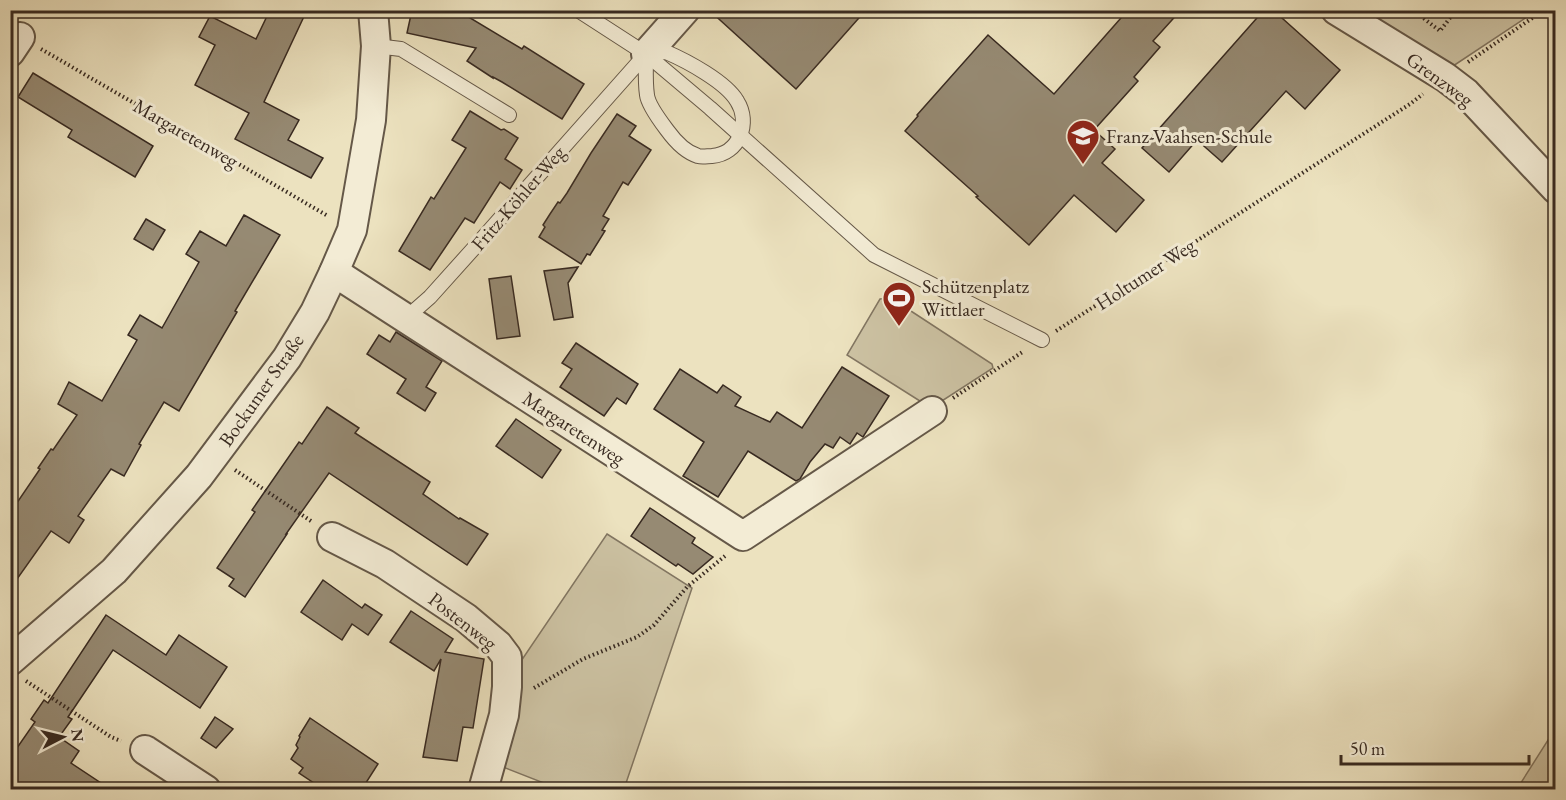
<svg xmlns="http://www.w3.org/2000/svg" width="1566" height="800" font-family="'EB Garamond',serif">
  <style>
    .green { fill: #cdc3a4; stroke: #827662; stroke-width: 1.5 }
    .building { fill: #968a73; stroke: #382a21; stroke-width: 1.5 }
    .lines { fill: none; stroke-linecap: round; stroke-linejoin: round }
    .service-casing { stroke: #655848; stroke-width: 16 }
    .minor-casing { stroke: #655848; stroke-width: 32 }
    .path { stroke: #382a21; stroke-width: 4; stroke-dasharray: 1.5 3; stroke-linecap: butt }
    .service { stroke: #f3ecd5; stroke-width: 14 }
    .minor { stroke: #f3ecd5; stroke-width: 28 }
    .labels { text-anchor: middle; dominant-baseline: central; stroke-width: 6; stroke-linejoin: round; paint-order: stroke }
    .street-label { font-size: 20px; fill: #382a21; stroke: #f3ecd5 }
    .poi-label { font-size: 20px; fill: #382a21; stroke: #f3ecd5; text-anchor: start }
  </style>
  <rect width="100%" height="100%" fill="#ece2bf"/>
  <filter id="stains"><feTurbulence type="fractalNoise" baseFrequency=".00333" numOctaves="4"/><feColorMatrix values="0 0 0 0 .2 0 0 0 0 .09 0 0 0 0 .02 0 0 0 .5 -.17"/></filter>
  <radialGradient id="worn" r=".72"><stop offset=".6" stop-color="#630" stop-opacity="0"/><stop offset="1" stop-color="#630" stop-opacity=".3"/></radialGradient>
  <g class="green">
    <path d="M1343 11H1536L1444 72Z"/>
    <path d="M891 298 992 364 993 368 931 408 847 355 880 299Z"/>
    <path d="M607 534 692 588 624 789H559L503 767 519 664Z"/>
    <path d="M1555 729V789H1517Z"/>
  </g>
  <g class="building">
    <path d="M270 10H307L264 102 299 120 288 140 323 158 311 178 235 139 249 113 195 85 215 45 199 37 210 16 256 39Z"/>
    <path d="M412 10H457L522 49 524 46 584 84 562 119 502 82 493 77V78L467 61 476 48 407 33Z"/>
    <path d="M709 10H866L796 89Z"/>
    <path d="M1128 10H1181L1153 41 1160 47 1134 77 1138 81 1094 130 1115 149 1102 163 1144 200 1116 232 1074 195 1029 245 976 197 978 196 905 131 918 116 917 115 988 35 1054 94Z"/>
    <path d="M1264 10H1273L1340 70 1305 109 1286 91 1222 162 1197 140 1169 172 1142 148Z"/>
    <path d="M33 73 153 146 135 177 68 137 72 130 18 97Z"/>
    <path d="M470 111 501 130 504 129 518 138 505 159 522 170 510 189 500 182 474 223 465 218 430 270 399 251 431 197 434 199 466 148 452 140Z"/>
    <path d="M617 114 636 126 629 136 651 150 628 185 623 182 603 216 609 219 602 230 605 231 590 255 587 254 581 264 539 237 545 227 543 225 550 214 558 202 560 203 567 193 591 153Z"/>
    <path d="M244 215 280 235 235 311 237 312 179 411 164 402 139 444 141 445 124 476 111 469 78 516 84 520 69 543 51 531 10 589V513L40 469 38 468 51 449 53 450 77 415 58 404 69 382 102 401 137 340 128 335 140 315 162 328 199 262 186 254 200 231 226 246Z"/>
    <path d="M146 219 165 230 153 250 134 239Z"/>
    <path d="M578 267 568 283 573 317 554 320 544 271Z"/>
    <path d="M511 276 520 336 497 339 489 279Z"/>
    <path d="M396 332 442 361 426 387 436 393 425 411 397 393 406 379 367 354 379 335 390 342Z"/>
    <path d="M576 343 638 384 626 404 617 398 604 416 560 387 572 369 562 363Z"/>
    <path d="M842 367 889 396 863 437 857 433 850 444 840 437 833 448 825 444 810 462 800 479 796 481 748 451 718 497 683 476 704 442 654 409 680 369 717 393 723 385 741 397 735 406 770 422 777 412 802 428Z"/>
    <path d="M327 407 359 428 355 433 430 482 423 494 459 519 460 518 488 534 467 565 329 473 286 534H287L245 597 229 586 234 579 217 568 255 512 252 510 299 442 302 444Z"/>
    <path d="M516 419 561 450 542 478 496 446Z"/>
    <path d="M650 508 695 538 692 543 713 557 693 574 678 564 676 566 631 536Z"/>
    <path d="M323 580 362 608 365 604 382 615 368 635 352 624 342 640 301 612Z"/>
    <path d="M411 611 453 639 445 652 484 659 473 728 463 727 457 761 423 757 441 659 434 671 390 642Z"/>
    <path d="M106 615 166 655 179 635 227 667 200 708 113 650 68 717 72 719 59 737 79 751 71 763 110 789H10V758L35 722 31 719 44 700 48 703Z"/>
    <path d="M215 717 233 729 216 748 201 738Z"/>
    <path d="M310 718 378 764 362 789H323L299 773 303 768 291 759 298 748 296 745 300 737 299 736Z"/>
  </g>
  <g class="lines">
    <defs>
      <g id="service">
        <path d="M578 10 646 54 710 108 874 255 1042 340"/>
        <path d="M376 46 401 49 509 115"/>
        <path d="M666 52C687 61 726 82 737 101 751 123 739 154 712 156 708 156 702 157 698 156 685 152 675 141 667 130 661 122 648 105 647 95 645 82 646 67 646 54Z"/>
        <path d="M405 319 430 297 474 248 646 54"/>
      </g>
      <g id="minor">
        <path d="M1336 10 1445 77 1466 93 1556 189"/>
        <path d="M10 52 20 37"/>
        <path d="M646 54 685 10"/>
        <path d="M334 272 743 536 932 411"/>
        <path d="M332 537 385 564 466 618 498 645 507 657V687L504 715 483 790"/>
        <path d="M10 661 114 571 199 476 287 358 315 312 334 272 352 230 371 120 376 46 373 10"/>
        <path d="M145 750 206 790"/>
      </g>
    </defs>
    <use href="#service" class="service-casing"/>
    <use href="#minor" class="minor-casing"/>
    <g class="path">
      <path d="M1413 10 1440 31 1456 10"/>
      <path d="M41 49 328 216"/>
      <path d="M1468 62 1544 10"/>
      <path d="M1056 331 1410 104 1423 94"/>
      <path d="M953 398 1024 351"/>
      <path d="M235 470 311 521"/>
      <path d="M26 681 111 737 121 741"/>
      <path d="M534 688 583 659 637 637 654 625 687 587 725 556"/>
    </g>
    <use href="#service" class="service"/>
    <use href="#minor" class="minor"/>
  </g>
  <defs>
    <symbol id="school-pin" viewBox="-11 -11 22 30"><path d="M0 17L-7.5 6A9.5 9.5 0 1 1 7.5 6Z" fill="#8f2418" stroke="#f3ecd5"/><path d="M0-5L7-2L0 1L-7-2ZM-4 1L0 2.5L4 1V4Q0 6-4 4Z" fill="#fff"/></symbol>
    <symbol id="stadium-pin" viewBox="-11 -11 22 30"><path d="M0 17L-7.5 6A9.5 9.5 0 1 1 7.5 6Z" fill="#8f2418" stroke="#f3ecd5"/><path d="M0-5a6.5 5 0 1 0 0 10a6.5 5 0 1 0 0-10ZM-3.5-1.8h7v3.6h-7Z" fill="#fff"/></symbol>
  </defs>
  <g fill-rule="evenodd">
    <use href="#school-pin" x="1064" y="117" width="38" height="52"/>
    <use href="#stadium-pin" x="880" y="279" width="38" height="52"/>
  </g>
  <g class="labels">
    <g class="street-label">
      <text transform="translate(1440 79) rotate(36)">Grenzweg</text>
      <text transform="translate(186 133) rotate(30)">Margaretenweg</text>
      <text transform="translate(518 198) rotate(-49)">Fritz-Köhler-Weg</text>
      <text transform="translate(1145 274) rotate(-33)">Holtumer Weg</text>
      <text transform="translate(261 390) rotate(-55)">Bockumer Straße</text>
      <text transform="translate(574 428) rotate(33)">Margaretenweg</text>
      <text transform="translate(463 621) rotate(38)">Postenweg</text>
    </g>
    <g class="poi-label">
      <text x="1106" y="136">Franz-Vaahsen-Schule</text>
      <text x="922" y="286">Schützenplatz<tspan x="922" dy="23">Wittlaer</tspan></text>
    </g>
  </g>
  <rect width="1566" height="800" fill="none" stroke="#ece2bf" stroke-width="36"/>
  <rect x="12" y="12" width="1542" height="776" fill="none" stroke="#382a21" stroke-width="3"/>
  <rect x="18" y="18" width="1530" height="764" fill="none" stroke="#382a21" stroke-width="1.5"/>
  <g transform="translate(63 737) rotate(83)" stroke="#f3ecd5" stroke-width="4.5" paint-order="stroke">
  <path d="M0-4.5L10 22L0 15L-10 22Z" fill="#382a21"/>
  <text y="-9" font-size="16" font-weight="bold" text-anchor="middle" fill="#382a21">N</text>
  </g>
  <path d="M1341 755v9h188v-9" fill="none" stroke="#382a21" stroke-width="3"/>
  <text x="1350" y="755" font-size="18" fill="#382a21" stroke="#f3ecd5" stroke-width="4.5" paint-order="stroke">50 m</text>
  <rect width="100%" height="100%" filter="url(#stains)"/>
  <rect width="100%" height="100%" fill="url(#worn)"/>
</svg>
